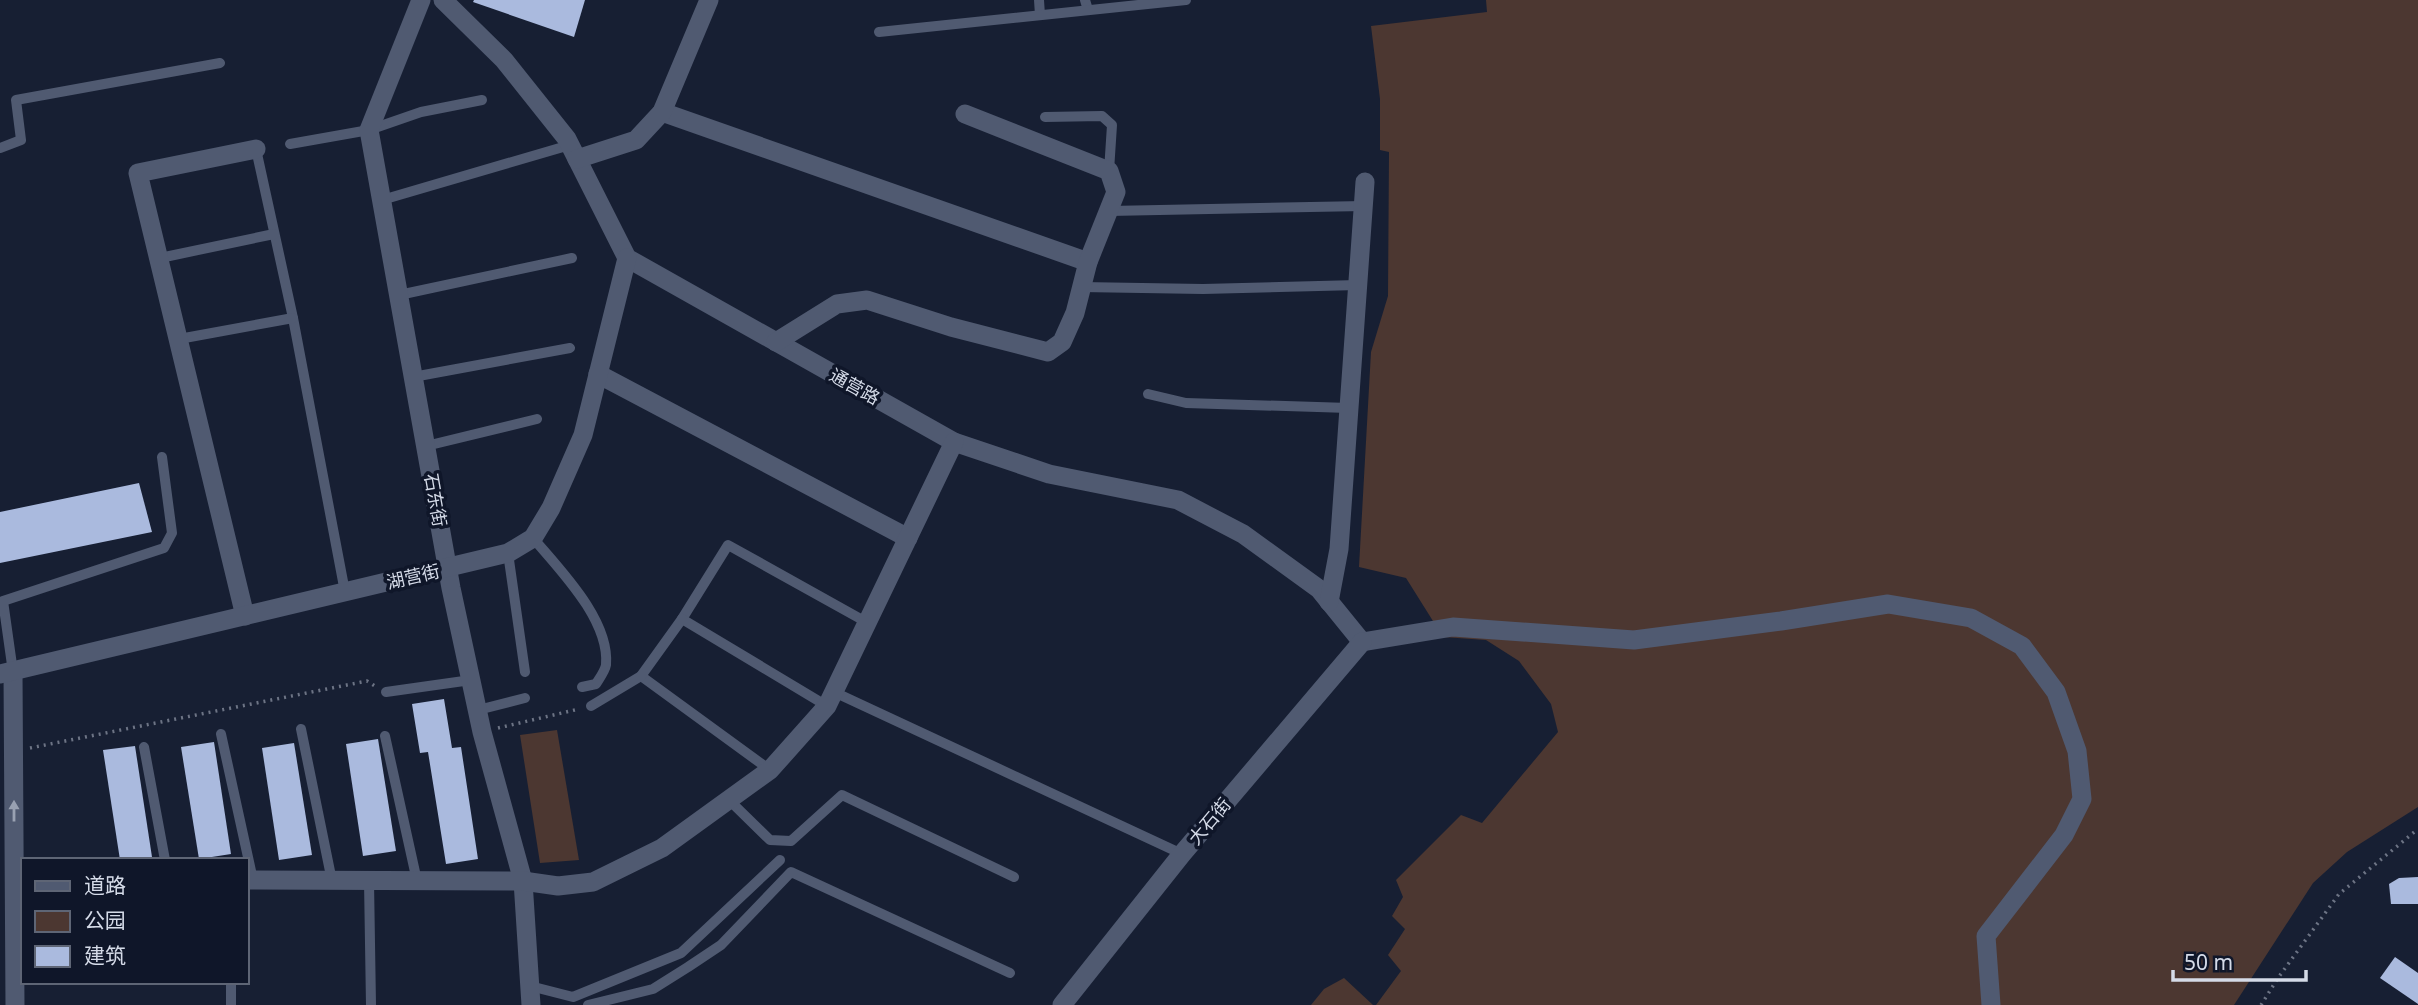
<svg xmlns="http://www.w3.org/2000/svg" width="2418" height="1005" font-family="'Noto Sans','Noto Sans SC',sans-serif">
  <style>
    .green { fill: #4c3731 }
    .building { fill: #aabade }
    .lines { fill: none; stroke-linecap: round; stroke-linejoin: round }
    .path { stroke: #6d7485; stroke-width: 3.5; stroke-dasharray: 2 5; stroke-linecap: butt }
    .service { stroke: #505a71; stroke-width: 10 }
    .minor { stroke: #505a71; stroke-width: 19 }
    .oneway { fill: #99a1b2 }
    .labels { text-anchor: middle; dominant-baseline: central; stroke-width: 7; stroke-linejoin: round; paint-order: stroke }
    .street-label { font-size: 18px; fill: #d5dbe8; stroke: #0f1629 }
  </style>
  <rect width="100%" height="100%" fill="#171f33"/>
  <g class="green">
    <path d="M1486 0H2418V807L2347 852 2313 883 2234 1005H1376L1401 971 1388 955 1405 929 1392 916 1403 897 1396 880 1461 815 1482 823 1558 732 1551 704 1519 661 1486 640 1443 637 1406 578 1359 567 1371 352 1388 296 1389 152 1380 150V99L1371 26 1487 12Z"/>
    <path d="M557 730 579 860 540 863 520 735Z"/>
    <path d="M1344 978 1373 1005H1311L1324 989Z"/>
  </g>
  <g class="building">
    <path d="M474 0H585L574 37 473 2Z"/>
    <path d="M139 483 152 532 0 563V512Z"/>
    <path d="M444 699 452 748 461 747 478 859 446 864 428 752 420 753 412 704Z"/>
    <path d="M378 739 396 851 363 856 346 744Z"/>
    <path d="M214 742 231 854 199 859 181 747Z"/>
    <path d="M294 743 312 855 279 860 262 748Z"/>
    <path d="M135 746 152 857 120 860 103 750Z"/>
    <path d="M2418 877V904H2391L2389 884 2399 878Z"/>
    <path d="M2395 957 2418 973V1004L2380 978Z"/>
  </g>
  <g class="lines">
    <g class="path">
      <path d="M498 728 579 709"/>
      <path d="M30 748 367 681 375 686"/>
      <path d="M2261 1005 2278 978 2339 894 2418 829"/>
    </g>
    <g class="service">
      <path d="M1039 0 1040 15"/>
      <path d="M1085 0 1088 10"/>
      <path d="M879 32 1186 0"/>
      <path d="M1045 117 1102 116 1112 125 1109 171"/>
      <path d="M290 144 369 130 421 112 482 100"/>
      <path d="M0 148 21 140 16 100 220 63"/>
      <path d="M256 149 293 318 345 592"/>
      <path d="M382 200 570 145"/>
      <path d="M1109 211 1364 206"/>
      <path d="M160 258 274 234"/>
      <path d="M1081 287 1203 289 1358 285"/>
      <path d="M399 295 572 258"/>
      <path d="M179 339 293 318"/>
      <path d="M413 377 570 348"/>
      <path d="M1148 394 1186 403 1349 408"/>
      <path d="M426 446 537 419"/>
      <path d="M533 538C560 570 610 620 606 665 605 671 599 679 596 684L582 687"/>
      <path d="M508 553 525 672"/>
      <path d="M682 619 728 545 868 623"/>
      <path d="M13 672 3 601 164 548 172 533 162 457"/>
      <path d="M641 676 770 770"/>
      <path d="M386 692 471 680"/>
      <path d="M834 692 1182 854"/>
      <path d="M591 706 641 676 682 619 827 706"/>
      <path d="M478 710 525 698"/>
      <path d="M301 729 332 881"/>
      <path d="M221 734 253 880"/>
      <path d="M385 736 417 881"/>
      <path d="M144 747 165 860"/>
      <path d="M729 800 770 840 791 841 842 795 1014 877"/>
      <path d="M369 881 371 1005"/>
      <path d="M530 986 573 997 681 953 780 860"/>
      <path d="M231 1005V982"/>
      <path d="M588 1005 653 989 688 967 721 945 791 872 1010 973"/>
    </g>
    <g class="minor">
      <path d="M421 0 369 130 451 588 482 732 523 881 531 1005"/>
      <path d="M443 0 504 60 567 139 627 258 954 442 1049 474 1178 500 1243 534 1319 589 1362 642"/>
      <path d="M662 112 1088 262"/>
      <path d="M577 159 636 140 662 112 709 0"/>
      <path d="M776 342 837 304 867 300 951 327 1048 352 1062 342 1075 313 1088 262 1116 192 1109 171 965 114"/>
      <path d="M598 374 908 538"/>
      <path d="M1329 602 1339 549 1365 182"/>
      <path d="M245 616 138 173 256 149"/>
      <path d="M1362 642 1453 627 1634 640 1781 621 1888 604 1971 618 2022 646 2056 692 2077 751 2082 799 2064 835 1986 936 1991 1005"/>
      <path d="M13 672 15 1005"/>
      <path d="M0 674 508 553 533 538 551 508 583 435 627 258"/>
      <path d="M247 880 523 881 558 886 593 882 662 848 770 770 827 706 954 442"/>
      <path d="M1062 1005 1182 854 1362 642"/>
    </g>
  </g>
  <defs><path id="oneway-solid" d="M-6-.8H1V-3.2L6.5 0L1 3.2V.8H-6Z" transform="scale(1.75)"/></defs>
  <use class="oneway" href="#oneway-solid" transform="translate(14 811) rotate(-90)"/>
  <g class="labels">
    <g class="street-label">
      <text transform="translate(855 386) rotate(29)">通营路</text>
      <text transform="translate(436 500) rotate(80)">石东街</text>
      <text transform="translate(413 576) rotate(-13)">湖营街</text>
      <text transform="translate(1209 821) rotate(-50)">大石街</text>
    </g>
  </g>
  <rect x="21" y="858" width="228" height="126" fill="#0f1629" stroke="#5e6575" stroke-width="2"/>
  <rect x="35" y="881" width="35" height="10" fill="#505a71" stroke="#5e6575" stroke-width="2"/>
  <text x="84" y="893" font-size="21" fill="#d5dbe8">道路</text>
  <rect x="35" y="911" width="35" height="21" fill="#4c3731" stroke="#5e6575" stroke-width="2"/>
  <text x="84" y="928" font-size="21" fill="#d5dbe8">公园</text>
  <rect x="35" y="946" width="35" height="21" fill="#aabade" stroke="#5e6575" stroke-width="2"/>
  <text x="84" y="963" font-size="21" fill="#d5dbe8">建筑</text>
  <path d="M2173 970v10h133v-10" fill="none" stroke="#d5dbe8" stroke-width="3.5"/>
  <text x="2184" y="970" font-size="21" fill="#d5dbe8" stroke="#0f1629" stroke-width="5" paint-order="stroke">50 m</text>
</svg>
